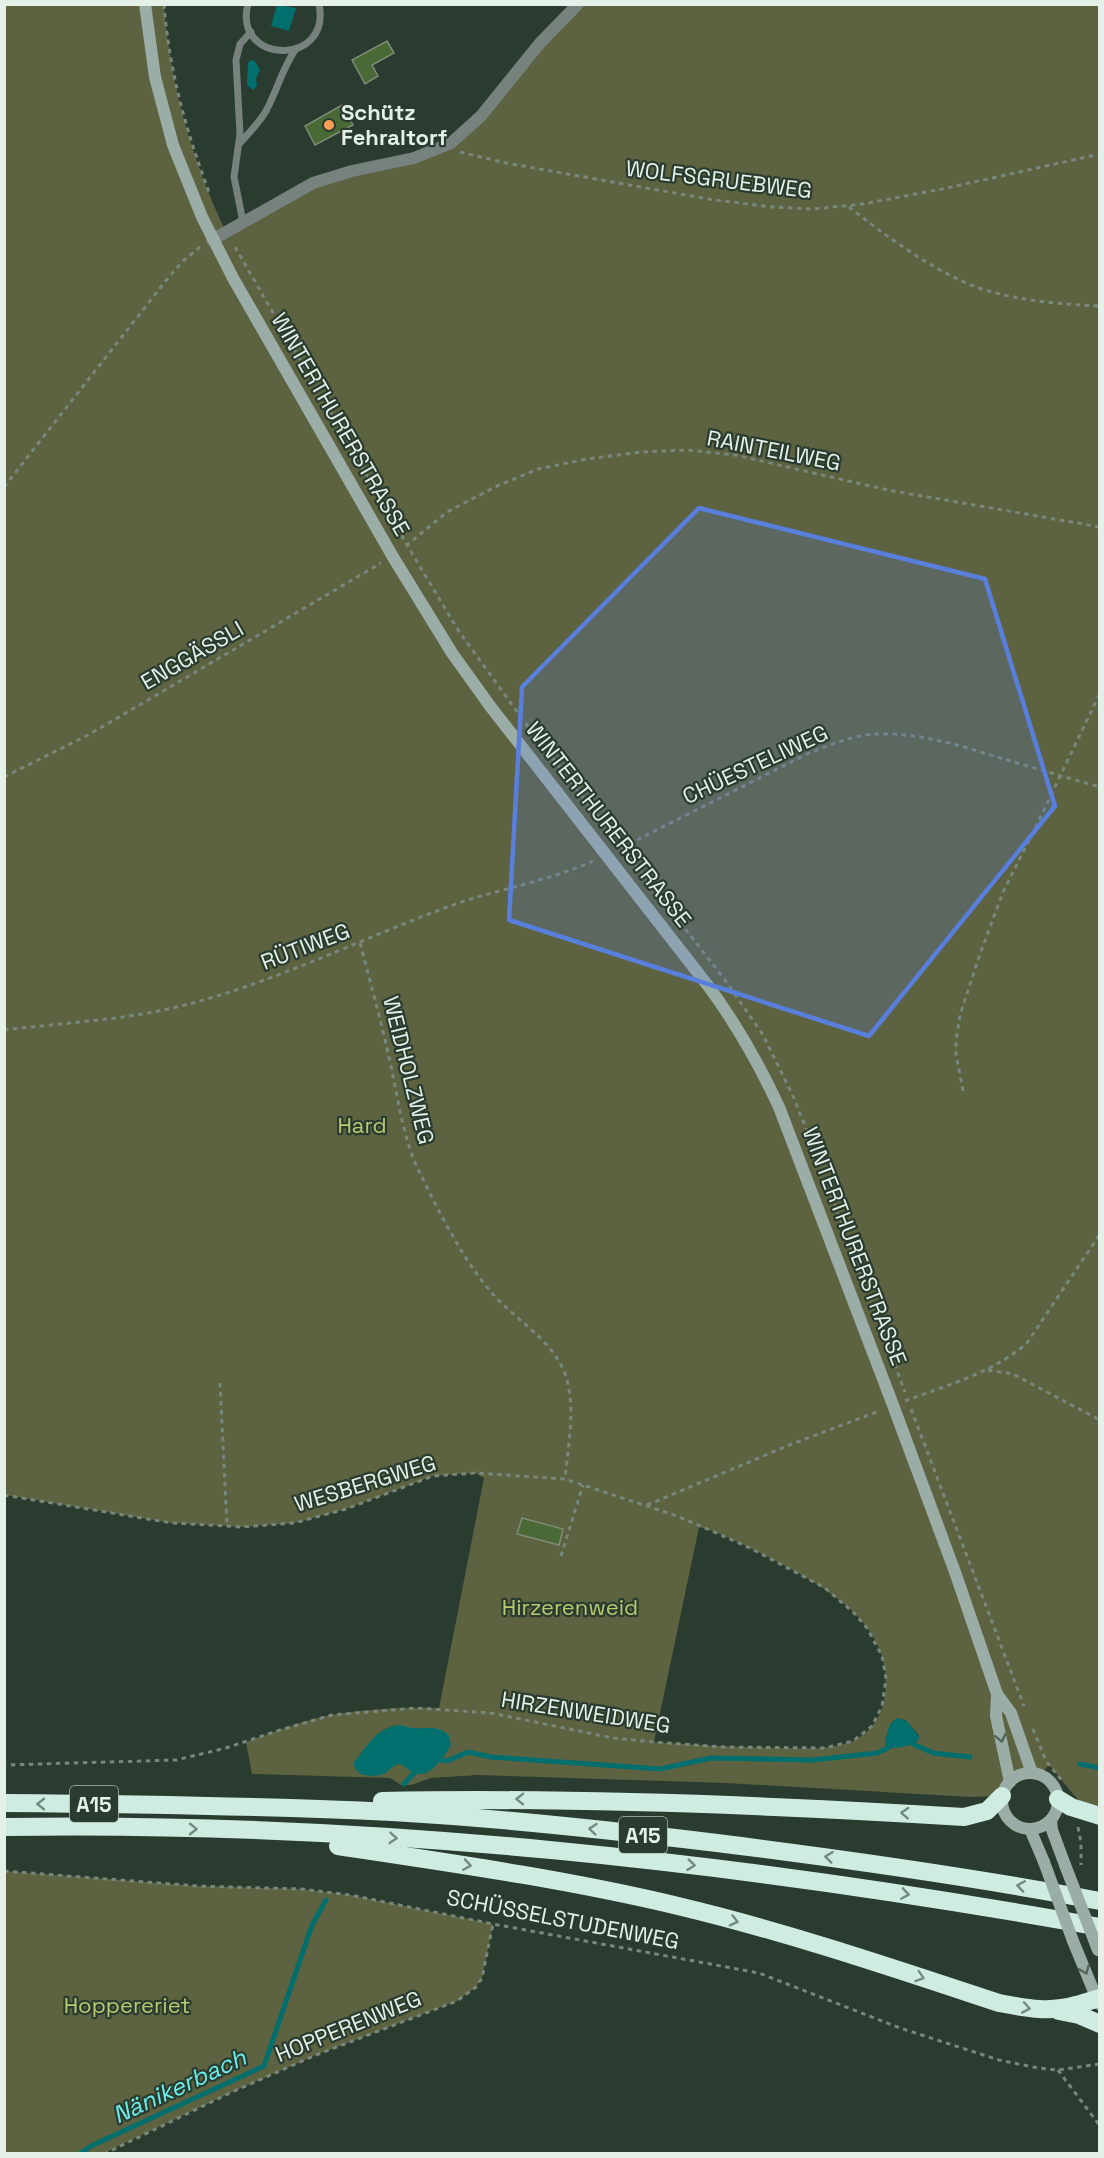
<svg xmlns="http://www.w3.org/2000/svg" width="1104" height="2158" font-family="'Space Grotesk',sans-serif">
  <style>
    .green { fill: #5d6240; fill-rule: evenodd }
    .water { fill: #006f6d }
    .lines { fill: none; stroke-linecap: round; stroke-linejoin: round }
    .stream { stroke: #006f6d; stroke-width: 5 }
    .building { fill: #496936; stroke: #7e8b77; stroke-width: 1.5 }
    .path { stroke: #78877c; stroke-width: 3; stroke-dasharray: 4.5 4.5; stroke-linecap: butt }
    .service { stroke: #77827e; stroke-width: 7 }
    .tertiary { stroke: #77827e; stroke-width: 12 }
    .secondary { stroke: #9aada7; stroke-width: 12 }
    .motorway { stroke: #cfece2; stroke-width: 18 }
    .secondary-bridge { stroke: #9aada7; stroke-width: 12 }
    .oneway { stroke: #516459 }
    .oneway2 { stroke: #748b80 }
    .marked { fill: #597fdd; fill-opacity: 0.2; stroke: #597fdd; stroke-width: 4.5; stroke-linejoin: round }
    .poi-dot { fill: #fc9d53; stroke: #293c2f; stroke-width: 2 }
    .labels { text-anchor: middle; dominant-baseline: central; stroke-width: 4.5; stroke-linejoin: round; paint-order: stroke }
    .shield { fill: #293c2f; stroke: #adbab0; stroke-width: 1.5 }
    .shield-label { font-size: 21px; font-weight: bold; fill: #e5f0e8 }
    .poi-label { font-size: 22px; font-weight: bold; fill: #e5f0e8; stroke: #293c2f; text-anchor: start }
    .street-label { font-size: 22px; fill: #e5f0e8; stroke: #293c2f }
    .park-label { font-size: 22px; fill: #bcc86f; stroke: #293c2f }
    .water-label { font-size: 24px; font-style: italic; fill: #6cedea; stroke: #293c2f }
  </style>
  <rect width="100%" height="100%" fill="#293c2f"/>
  <g class="green">
    <path d="M5 5H164C170 83 192 161 226 232L280 200 451 143 578 5H1099V1810L1079 1801 1049 1765 1040 1775C1022 1771 1009 1778 1002 1796L971 1797 725 1783 478 1775 431 1778 411 1785H401L390 1778 252 1774 246 1742C274 1732 302 1721 331 1715 366 1709 403 1707 439 1708L484 1478 475 1473 433 1476 346 1509 294 1523 242 1527 172 1523 5 1495ZM699 1527C723 1533 747 1547 770 1558 823 1586 894 1622 885 1694 883 1714 872 1732 853 1741 829 1751 802 1748 777 1748 735 1747 695 1745 654 1742ZM897 1718 905 1720 919 1735 916 1743 894 1748 885 1745 891 1723Z"/>
    <path d="M5 1871 197 1886 302 1889 350 1895 493 1924 482 1978 476 1987 457 2001 316 2055 232 2092 104 2153H5Z"/>
  </g>
  <g class="water">
    <path d="M277 5 296 8 289 31 271 26Z"/>
    <path d="M254 60 260 70 256 79 257 86 253 90 247 85 248 62Z"/>
    <path d="M897 1718 907 1721 920 1738C913 1747 899 1748 888 1748L885 1745C887 1734 887 1724 897 1718Z"/>
    <path d="M400 1725C405 1726 410 1728 415 1728 429 1729 439 1725 449 1736L451 1745C444 1757 429 1781 412 1772 406 1769 405 1766 399 1764 391 1766 388 1773 381 1775 370 1777 353 1776 354 1762 367 1747 376 1727 400 1725Z"/>
  </g>
  <g class="lines">
    <g class="stream">
      <path d="M913 1744 933 1753 970 1757"/>
      <path d="M441 1760 447 1761 468 1752 491 1757 660 1769 711 1758 813 1760 877 1753 888 1748"/>
      <path d="M1080 1764 1100 1768"/>
      <path d="M404 1784 415 1772"/>
      <path d="M79 2154 93 2145 264 2066 312 1925 326 1900"/>
    </g>
  </g>
  <g class="building">
    <path d="M387 41 394 53 372 65 378 76 365 84 352 60Z"/>
    <path d="M342 105 353 125 315 145 305 126Z"/>
    <path d="M522 1518 563 1529 559 1545 517 1534Z"/>
  </g>
  <g class="lines">
    <g class="path">
      <path d="M164 4C169 70 186 131 209 192"/>
      <path d="M460 152 506 163 708 199 772 207 813 209 863 204 947 188 1100 154"/>
      <path d="M849 207C886 236 937 274 982 289 1019 301 1060 304 1100 306"/>
      <path d="M235 247 407 545 458 630 523 720 725 980 763 1035 793 1096 811 1141 905 1392"/>
      <path d="M4 487 168 278 183 261 200 247"/>
      <path d="M406 546 447 512 497 486 538 469 587 459 641 452 687 450 735 455 888 490 1100 527"/>
      <path d="M4 777 90 734 381 563"/>
      <path d="M621 848 809 753C828 746 846 738 866 735 911 730 955 744 997 757 1031 767 1065 777 1100 787"/>
      <path d="M360 943C371 984 382 1025 391 1066 398 1099 403 1136 417 1167 437 1208 461 1257 491 1292 514 1319 549 1337 564 1371 577 1404 568 1445 565 1479"/>
      <path d="M4 1030C62 1023 125 1020 181 1006 274 983 360 939 450 906 497 889 547 882 593 861"/>
      <path d="M963 1091 956 1054V1041L960 1015 979 957 1003 892 1041 816 1100 693"/>
      <path d="M988 1370 1013 1374 1100 1420"/>
      <path d="M220 1383 227 1526"/>
      <path d="M905 1401C947 1385 993 1373 1027 1343L1100 1234"/>
      <path d="M911 1409 1024 1706"/>
      <path d="M4 1495 172 1523 242 1527 294 1523 346 1509 433 1476 475 1473 565 1479 677 1516 712 1531 752 1549 825 1588 854 1613 867 1628 882 1656 886 1679 882 1706 872 1726 853 1741 825 1748 723 1747 654 1742 613 1738 491 1713 416 1708 332 1715 280 1730 226 1748 176 1760 4 1765"/>
      <path d="M647 1505 792 1444 879 1411"/>
      <path d="M561 1556 583 1485"/>
      <path d="M1033 1729 1046 1761 1063 1782"/>
      <path d="M1078 1827 1081 1843V1865"/>
      <path d="M4 1871 197 1886 302 1889 350 1895 493 1924 759 1973 900 2028 999 2060 1038 2068 1058 2070 1100 2064"/>
      <path d="M1058 2070 1100 2126"/>
      <path d="M104 2154 232 2092 316 2055 457 2001 476 1987 482 1978 493 1924"/>
    </g>
    <g class="service">
      <path d="M248 4C232 64 332 68 319 4"/>
      <path d="M239 144C249 133 259 123 266 111 277 91 282 69 295 50"/>
      <path d="M243 222 234 177 240 134 236 60 240 44 251 32"/>
    </g>
    <path class="tertiary" d="M212 240 313 183 352 171 414 158 451 143 481 116 540 43 578 4"/>
    <g class="secondary">
      <path d="M145 4 155 77 173 145 202 217 233 278 393 557 452 653 490 706 709 987C737 1025 759 1064 779 1107L893 1405 955 1572 997 1694 1011 1713 1032 1773"/>
      <path d="M997 1694 996 1716 1010 1782"/>
      <circle cx="1030" cy="1801" r="28"/>
      <path d="M1051 1820 1052 1830 1065 1865"/>
      <path d="M1030 1829 1044 1862"/>
      <path d="M1073 1941 1099 2004"/>
    </g>
    <g class="motorway">
      <path d="M1058 1799 1071 1807 1100 1816"/>
      <path d="M382 1801C576 1797 770 1805 964 1817L987 1811 1002 1796"/>
      <path d="M4 1803C134 1804 263 1806 392 1812 500 1818 609 1830 717 1843 845 1859 973 1877 1100 1901"/>
      <path d="M4 1827C371 1821 739 1862 1100 1927"/>
      <path d="M338 1846C451 1863 565 1879 678 1906 787 1932 893 1968 999 2003 1026 2008 1049 2013 1076 2005 1084 2003 1092 2000 1100 1998"/>
      <path d="M1059 2011 1079 2015 1100 2024"/>
    </g>
    <g class="secondary-bridge">
      <path d="M1044 1862 1073 1941"/>
      <path d="M1065 1865 1098 1950"/>
    </g>
  </g>
  <defs><path id="oneway-chevron" d="M-2-3.5L2.5 0L-2 3.5" fill="none" stroke-width="1.6" stroke-linecap="round" stroke-linejoin="round" transform="scale(1.5)"/></defs>
  <g class="oneway">
    <use href="#oneway-chevron" transform="translate(1001 1738) rotate(78)"/>
    <use href="#oneway-chevron" transform="translate(1085 1970) rotate(68)"/>
  </g>
  <g class="oneway2">
    <use href="#oneway-chevron" transform="translate(520 1799) rotate(-179)"/>
    <use href="#oneway-chevron" transform="translate(41 1804) rotate(-180)"/>
    <use href="#oneway-chevron" transform="translate(905 1813) rotate(-177)"/>
    <use href="#oneway-chevron" transform="translate(193 1829) rotate(1)"/>
    <use href="#oneway-chevron" transform="translate(593 1829) rotate(-174)"/>
    <use href="#oneway-chevron" transform="translate(393 1838) rotate(4)"/>
    <use href="#oneway-chevron" transform="translate(829 1857) rotate(-173)"/>
    <use href="#oneway-chevron" transform="translate(467 1865) rotate(9)"/>
    <use href="#oneway-chevron" transform="translate(691 1865) rotate(7)"/>
    <use href="#oneway-chevron" transform="translate(1021 1886) rotate(-171)"/>
    <use href="#oneway-chevron" transform="translate(905 1894) rotate(9)"/>
    <use href="#oneway-chevron" transform="translate(734 1921) rotate(15)"/>
    <use href="#oneway-chevron" transform="translate(920 1977) rotate(18)"/>
    <use href="#oneway-chevron" transform="translate(1026 2008) rotate(10)"/>
  </g>
  <path class="marked" d="M699 508 985 579 1055 806 869 1036 509 920 522 687Z"/>
  <circle class="poi-dot" cx="329" cy="125" r="6"/>
  <g class="labels">
    <g class="shield">
      <rect x="70" y="1786" width="48" height="36" rx="4.5"/>
      <rect x="619" y="1817" width="48" height="36" rx="4.5"/>
    </g>
    <g class="shield-label">
      <text x="94" y="1804">A15</text>
      <text x="643" y="1835">A15</text>
    </g>
    <g class="poi-label">
      <text x="341" y="112">Schütz<tspan x="341" dy="25">Fehraltorf</tspan></text>
    </g>
    <g class="street-label">
      <text transform="translate(719 179) rotate(7)">WOLFSGRUEBWEG</text>
      <text transform="translate(341 424) rotate(60)">WINTERTHURERSTRASSE</text>
      <text transform="translate(774 450) rotate(11)">RAINTEILWEG</text>
      <text transform="translate(192 655) rotate(-30)">ENGGÄSSLI</text>
      <text transform="translate(755 764) rotate(-25)">CHÜESTELIWEG</text>
      <text transform="translate(609 824) rotate(52)">WINTERTHURERSTRASSE</text>
      <text transform="translate(305 946) rotate(-21)">RÜTIWEG</text>
      <text transform="translate(409 1070) rotate(76)">WEIDHOLZWEG</text>
      <text transform="translate(855 1246) rotate(69)">WINTERTHURERSTRASSE</text>
      <text transform="translate(365 1483) rotate(-17)">WESBERGWEG</text>
      <text transform="translate(586 1712) rotate(9)">HIRZENWEIDWEG</text>
      <text transform="translate(563 1919) rotate(11)">SCHÜSSELSTUDENWEG</text>
      <text transform="translate(348 2026) rotate(-22)">HOPPERENWEG</text>
    </g>
    <g class="park-label">
      <text x="362" y="1125">Hard</text>
      <text x="570" y="1607">Hirzerenweid</text>
      <text x="127" y="2005">Hoppereriet</text>
    </g>
    <g class="water-label">
      <text transform="translate(179 2086) rotate(-25)">Nänikerbach</text>
    </g>
  </g>
  <rect width="1104" height="2158" fill="none" stroke="#e5f0e8" stroke-width="12"/>
</svg>
